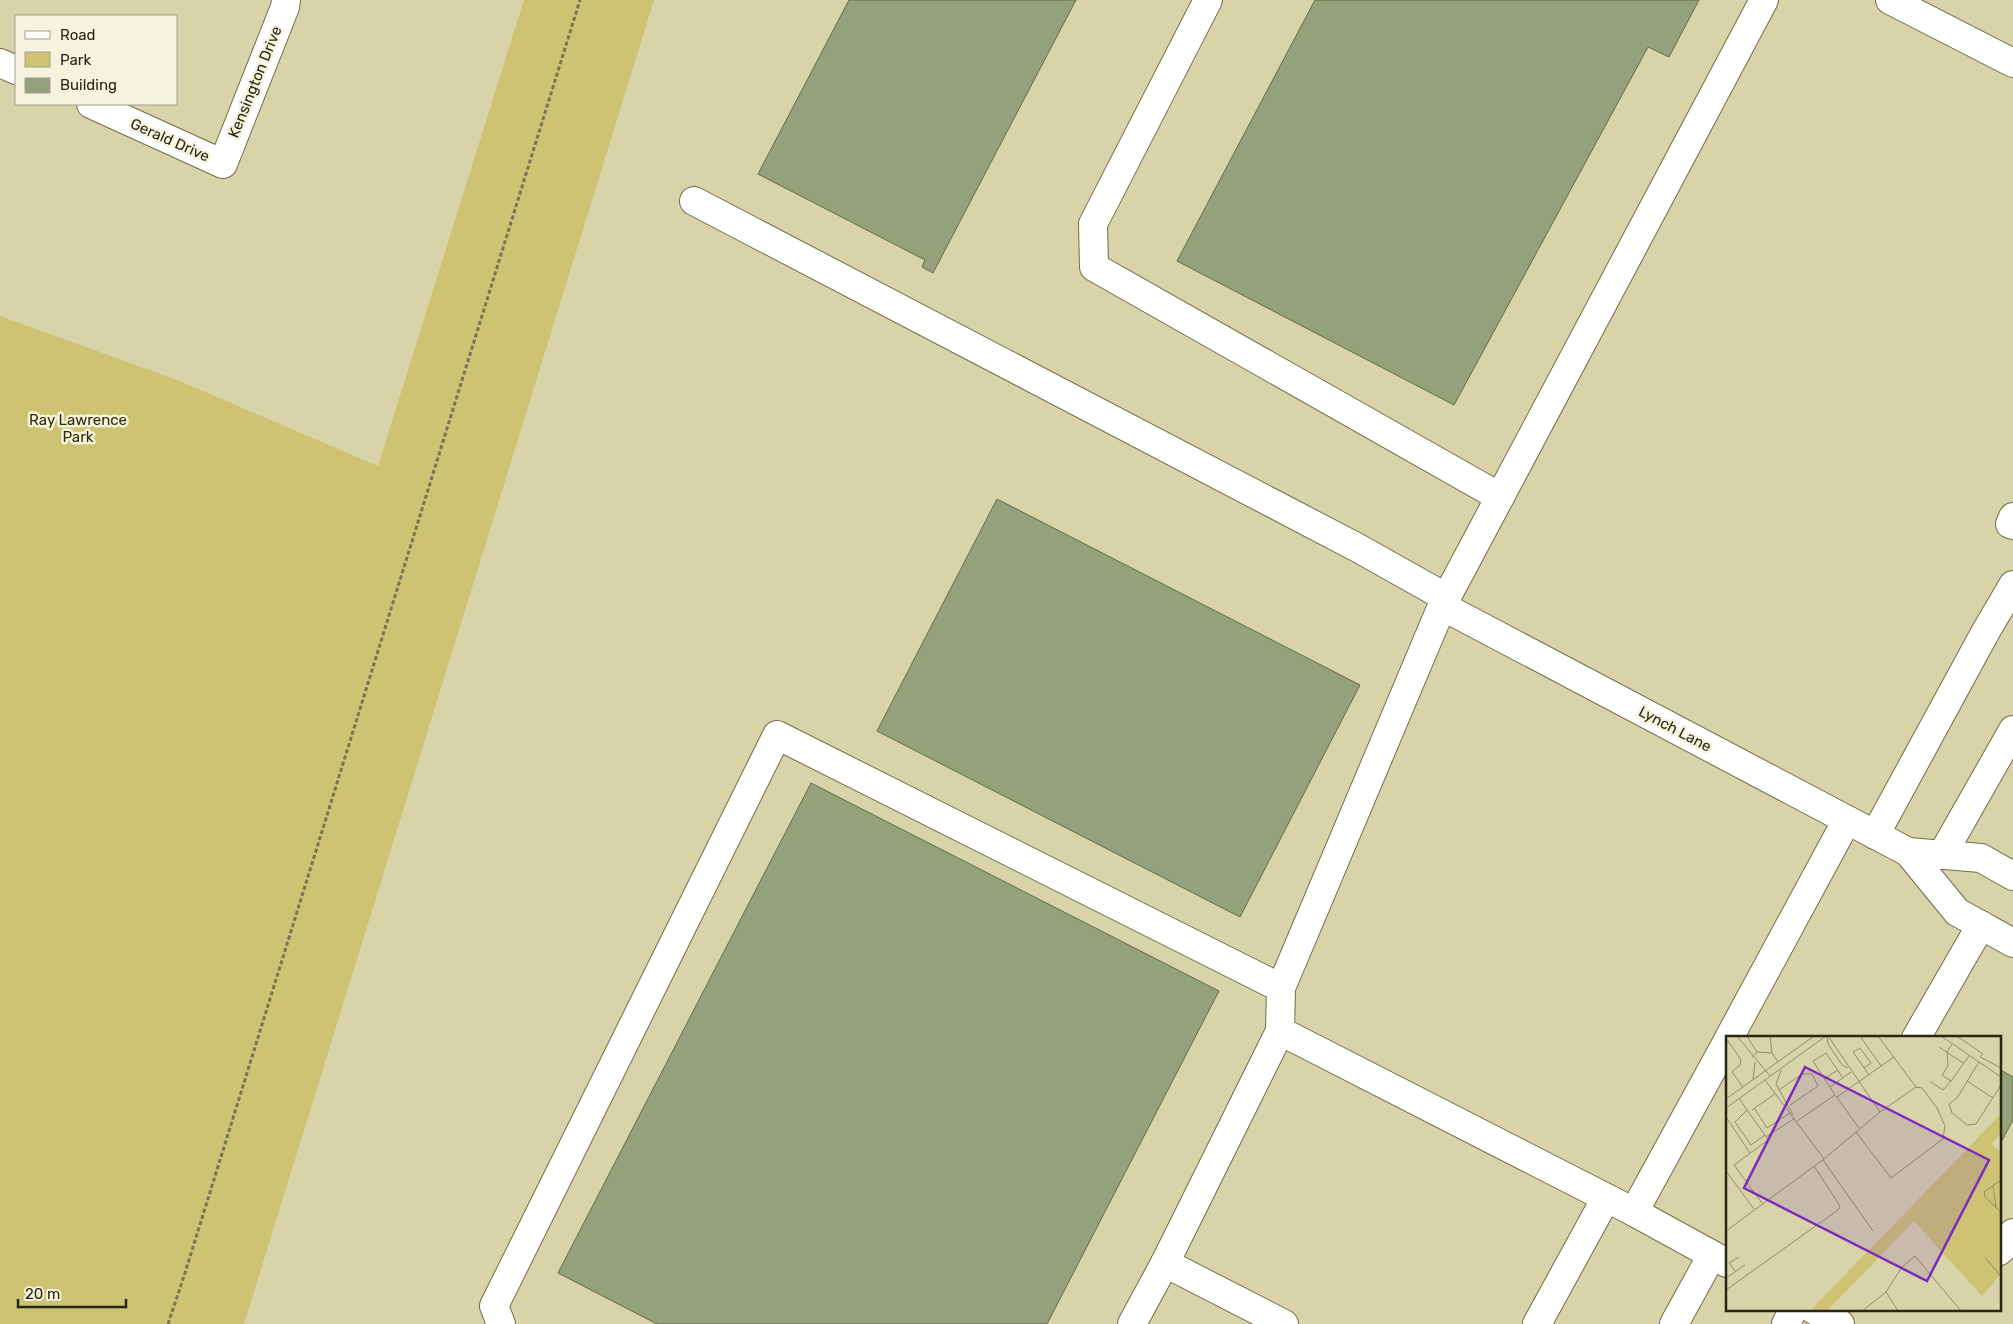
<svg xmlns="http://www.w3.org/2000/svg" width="2013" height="1324" font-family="Rubik,sans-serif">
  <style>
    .green { fill: #cdc372 }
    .building { fill: #95a17a; stroke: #626d48 }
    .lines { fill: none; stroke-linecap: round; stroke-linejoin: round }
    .minor-casing { stroke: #726d46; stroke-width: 30 }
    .path { stroke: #787458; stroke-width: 3; stroke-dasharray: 4 2.5; stroke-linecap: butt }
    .minor { stroke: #fff; stroke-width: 28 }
    .labels { text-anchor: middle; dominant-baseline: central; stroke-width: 5; stroke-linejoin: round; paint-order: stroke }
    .street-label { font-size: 15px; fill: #282515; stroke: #f5f3dd }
    .park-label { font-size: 15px; fill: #302a01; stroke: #f5f3dd }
    .inset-road { fill: none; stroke: #928d6d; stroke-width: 1 }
    .view { fill: #7b2cbf; fill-opacity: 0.15; stroke: #7b2cbf; stroke-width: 2.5 }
    .inset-edge { fill: none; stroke: #282515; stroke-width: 2.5 }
  </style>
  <rect width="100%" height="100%" fill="#d8d3a8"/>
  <path class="green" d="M524 0H654L244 1324H0V316L177 380 378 466Z"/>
  <g class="building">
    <path d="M849 0H1076L933 273 922 267 925 260 758 174Z"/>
    <path d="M1315 0H1699L1669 57 1648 47 1454 405 1177 261Z"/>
    <path d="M997 499 1360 685 1240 917 877 731Z"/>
    <path d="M811 783 1219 991 1047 1324H657L558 1273Z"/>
    <path d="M1999 1069 2013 1077V1120L1999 1146Z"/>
  </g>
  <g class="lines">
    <defs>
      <g id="minor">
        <path d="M1208 0 1093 224 1094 267 1500 497"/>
        <path d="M1890 0 2013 63"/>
        <path d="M0 63 16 70"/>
        <path d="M91 104 223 164 285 7 286 0"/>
        <path d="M694 201 1358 548 1447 598"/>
        <path d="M2013 517 2010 524 2013 525"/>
        <path d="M1442 606 1908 852 1981 858 2013 876"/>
        <path d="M1875 835 1986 631 2013 585"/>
        <path d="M1908 852 1957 912 2013 943"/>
        <path d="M1942 855 2013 730"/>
        <path d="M1280 1031 1634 1212"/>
        <path d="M1729 1038 1847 820"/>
        <path d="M1916 1038 1981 925"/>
        <path d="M1727 1042 1634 1212 1727 1263"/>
        <path d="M1999 1251 2006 1245 2013 1233"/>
        <path d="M1814 1310 1840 1324"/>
        <path d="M501 1324 494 1306 777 735 1281 988"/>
        <path d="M1132 1324 1165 1263"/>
        <path d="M1284 1324 1165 1263 1280 1031 1281 988 1442 606 1764 0"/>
        <path d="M1537 1324 1606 1198"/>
        <path d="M1674 1324 1712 1255"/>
        <path d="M1786 1324 1793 1310"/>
      </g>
    </defs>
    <use href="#minor" class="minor-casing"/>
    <path class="path" d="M168 1324 184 1276 580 0"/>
    <use href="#minor" class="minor"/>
  </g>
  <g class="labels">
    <g class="street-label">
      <text transform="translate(255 82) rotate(-68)">Kensington Drive</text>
      <text transform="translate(170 140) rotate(24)">Gerald Drive</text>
      <text transform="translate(1675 729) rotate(28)">Lynch Lane</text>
    </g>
    <g class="park-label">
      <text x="78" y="420">Ray Lawrence<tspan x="78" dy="17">Park</tspan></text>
    </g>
  </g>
  <g transform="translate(1726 1036)">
    <rect width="275" height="275" fill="#d8d3a8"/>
    <path d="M275 78V97L265 108 275 116V238L256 260 188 185 101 275H84Z" fill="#cdc372"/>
    <path class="inset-road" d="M11 0 44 40M21 0 31 16M44 0 46 17M101 0 102 8 116 29 122 32M152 0 190 51 154 76M215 0 275 41M231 0 257 18 254 21 275 32M0 2 15 24 14 29 6 36 17 51M226 8 221 16 222 30 216 39 225 45 243 20M213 11 237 27M26 21 31 16 46 17 52 26M253 26 231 62 223 68 226 77 241 89 250 88 275 49M155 30 168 21M138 32 145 27 134 12 127 16 143 39M55 34 50 48 67 79M27 43 29 26M98 43 112 34M39 44 98 123M241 45 267 62M205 46 217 54 225 45M104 51 125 36M53 54 76 38H86L92 50 64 69M110 60 133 92M111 61 155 30 134 0M13 62 21 74 9 86 25 109 39 99 21 74M0 63 88 0M0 72 100 0M28 72 41 92 64 77M26 74 49 58M0 81 24 117M71 85 109 59 87 25 100 17 117 42M130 96 165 142 217 103 219 90 211 72 196 52 190 51M40 101 69 82M97 124 147 195M0 135 28 173M275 144 258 156 259 161 275 176M267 149 270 172M36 167 8 129 42 104 39 99M0 195 98 123 154 76 102 0M259 221 275 241M9 235 3 227 13 221M0 242 19 229M0 254 112 174 114 170 88 130M160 256 172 275M136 275 160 256 176 231 189 220 235 275"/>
    <path class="view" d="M79 31 263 124 201 245 18 152Z"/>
    <rect width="275" height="275" class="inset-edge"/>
  </g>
  <rect x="15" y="15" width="162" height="90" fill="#f5f3dd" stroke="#a3a18d"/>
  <rect x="25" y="31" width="25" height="8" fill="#ffffff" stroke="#a3a18d"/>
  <text x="60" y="40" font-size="15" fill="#282515">Road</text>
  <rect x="25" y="52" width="25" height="15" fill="#cdc372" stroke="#a3a18d"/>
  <text x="60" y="65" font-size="15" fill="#282515">Park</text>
  <rect x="25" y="78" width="25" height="15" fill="#95a17a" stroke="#a3a18d"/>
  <text x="60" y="90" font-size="15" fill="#282515">Building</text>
  <path d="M18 1299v8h108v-8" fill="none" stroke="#282515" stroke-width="2.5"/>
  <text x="25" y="1299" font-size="15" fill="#282515" stroke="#f5f3dd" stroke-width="4" paint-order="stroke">20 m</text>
</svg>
